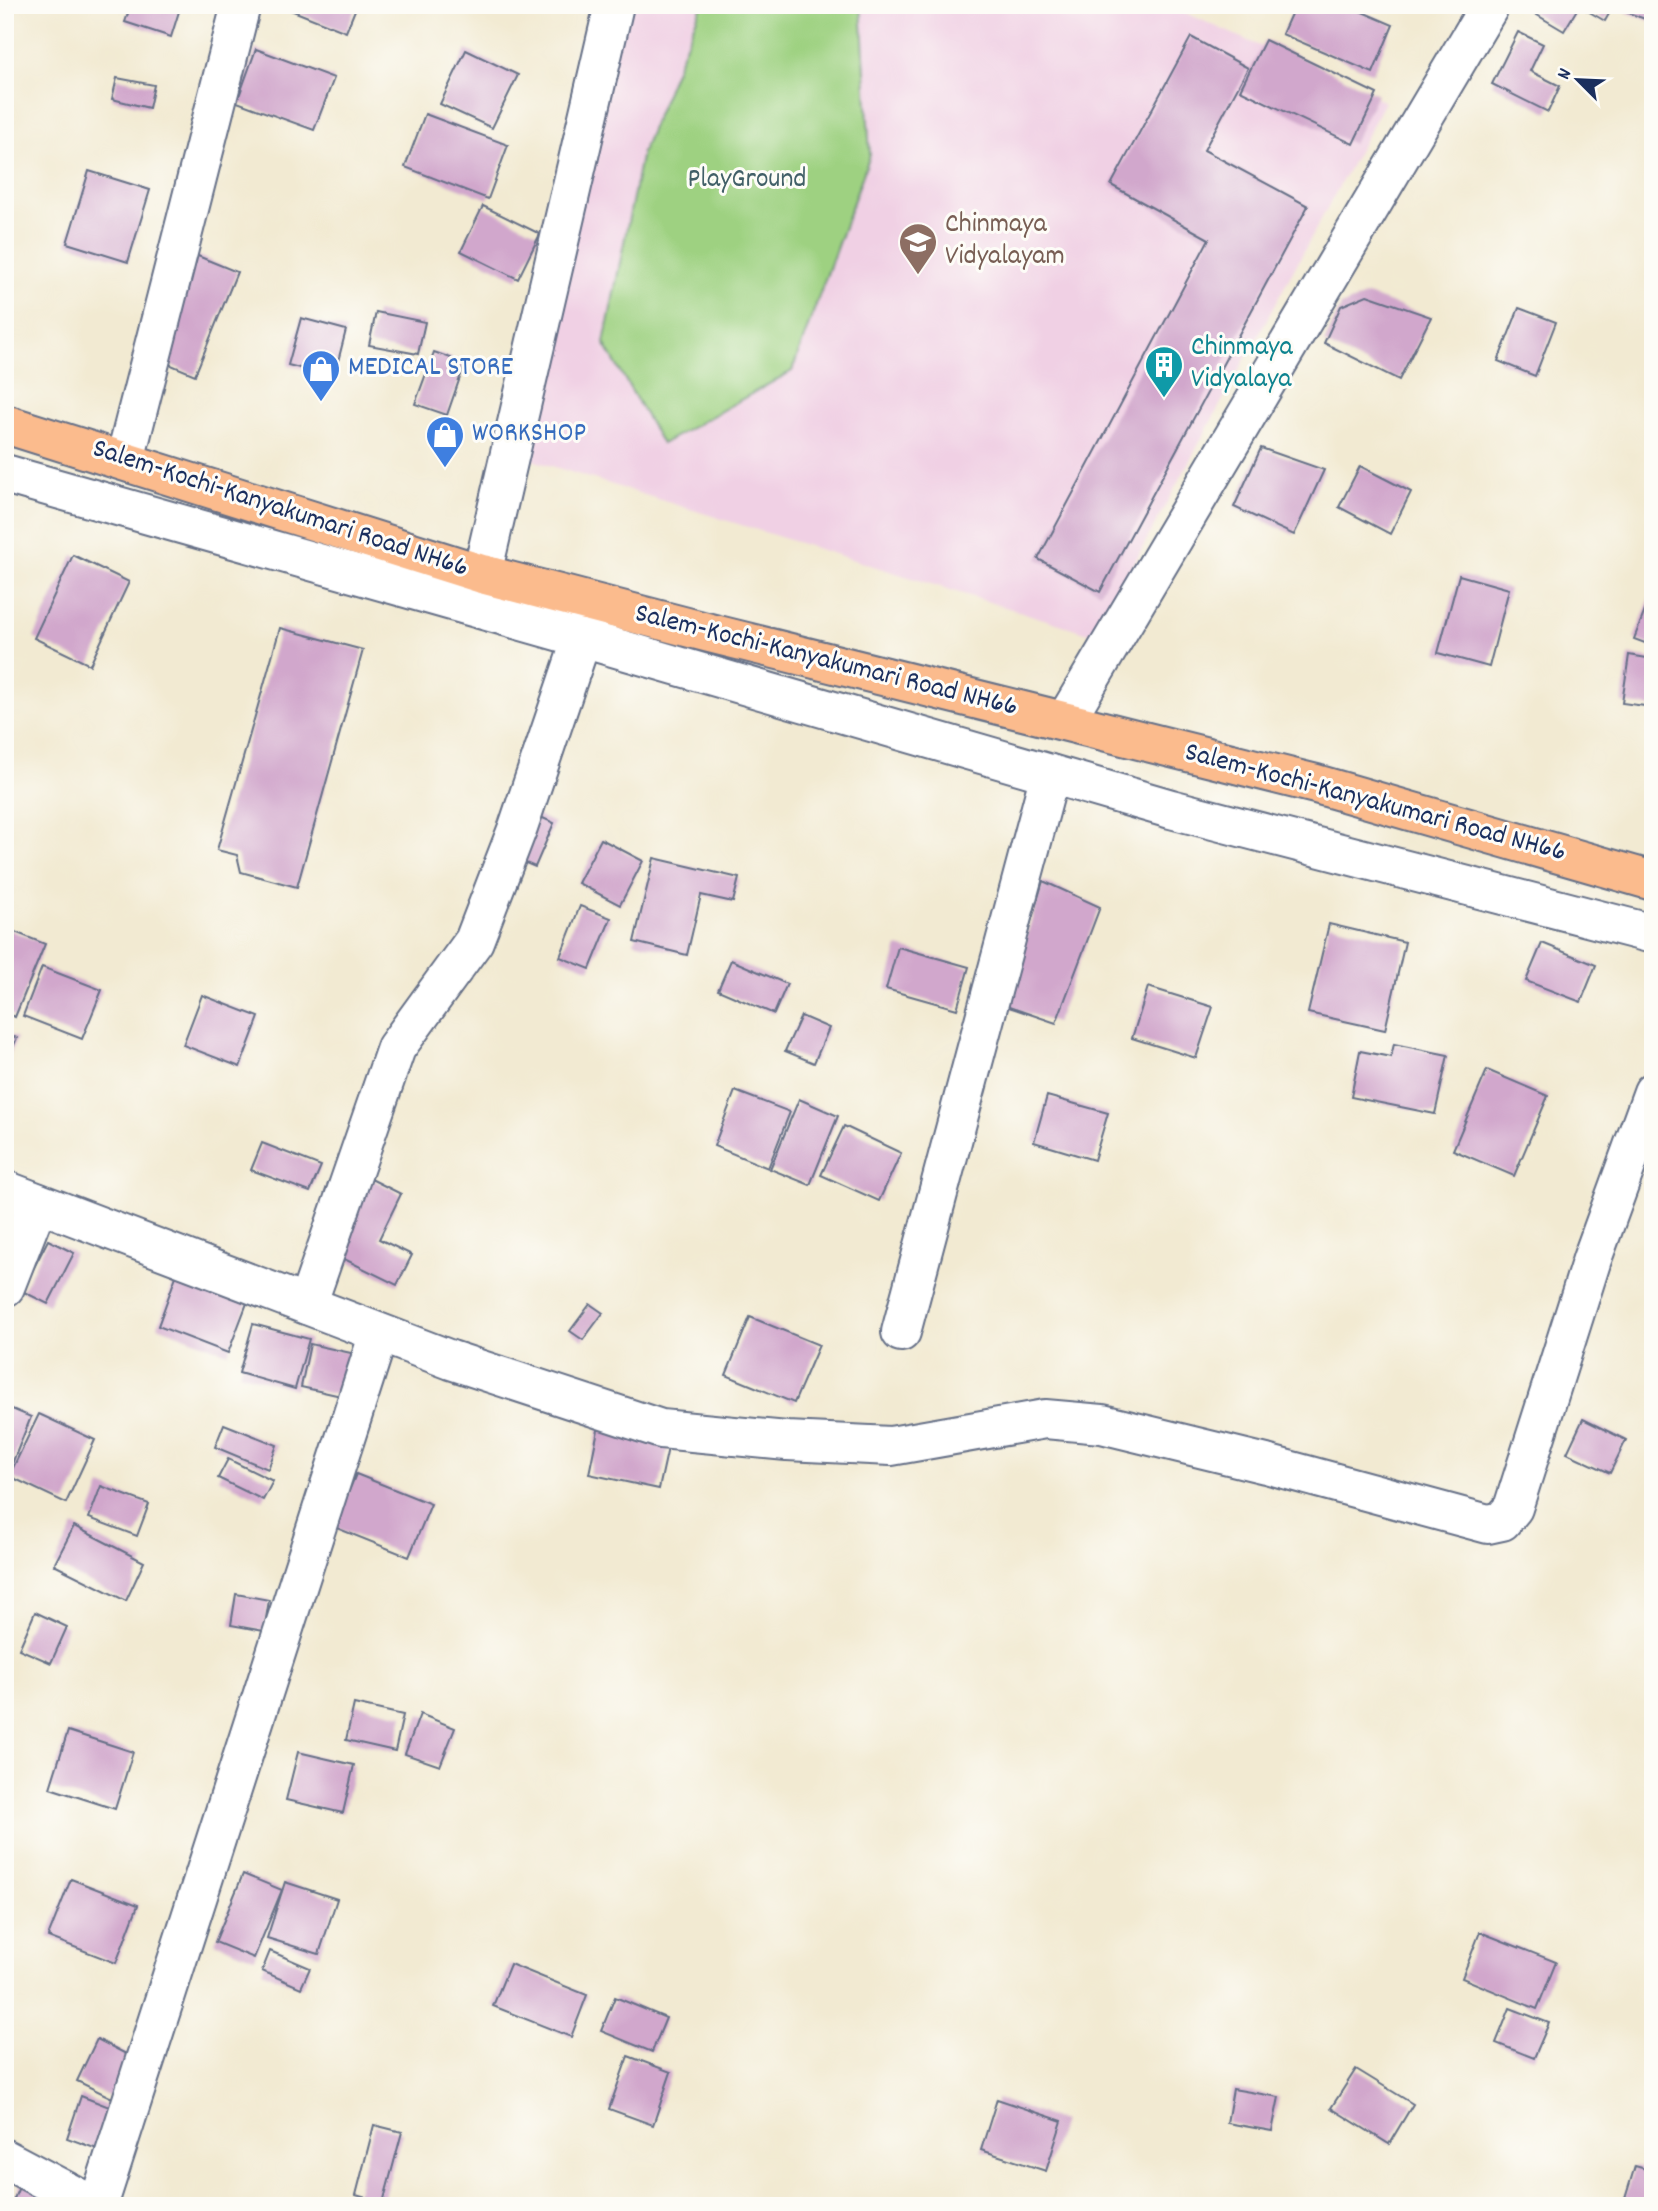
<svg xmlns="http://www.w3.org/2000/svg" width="1658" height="2211" font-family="Dekko,sans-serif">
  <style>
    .built { fill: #f0d0e4 }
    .green { fill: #9ed181; stroke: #5c8070; stroke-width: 2 }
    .building { fill: #d1a7cc }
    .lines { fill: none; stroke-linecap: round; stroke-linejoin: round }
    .minor-casing { stroke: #667087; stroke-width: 42 }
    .trunk-casing { stroke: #667087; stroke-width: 42 }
    .minor { stroke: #fff; stroke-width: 38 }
    .trunk { stroke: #fbbb8d; stroke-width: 38 }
    .labels { text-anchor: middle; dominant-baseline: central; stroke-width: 6; stroke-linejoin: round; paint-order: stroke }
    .park-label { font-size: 28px; fill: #426068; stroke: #fdfcf7 }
    .education-label { font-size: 28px; fill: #785e54; stroke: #fdfcf7; text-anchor: start }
    .culture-label { font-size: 28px; fill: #0d838f; stroke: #fdfcf7; text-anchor: start }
    .shop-label { font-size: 28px; fill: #366cbe; stroke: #fdfcf7; text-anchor: start }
    .street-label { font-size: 28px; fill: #1b2f5e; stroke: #fdfcf7 }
  </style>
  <rect width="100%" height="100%" fill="#fdfcf7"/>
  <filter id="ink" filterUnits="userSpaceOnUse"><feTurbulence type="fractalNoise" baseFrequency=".0143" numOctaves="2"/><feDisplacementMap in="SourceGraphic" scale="14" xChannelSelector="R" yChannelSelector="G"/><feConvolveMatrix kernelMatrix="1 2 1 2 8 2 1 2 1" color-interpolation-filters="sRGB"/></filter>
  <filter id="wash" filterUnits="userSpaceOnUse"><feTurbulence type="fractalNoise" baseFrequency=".00686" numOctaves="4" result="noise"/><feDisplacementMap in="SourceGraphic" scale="28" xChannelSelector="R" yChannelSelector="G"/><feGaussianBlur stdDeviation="1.57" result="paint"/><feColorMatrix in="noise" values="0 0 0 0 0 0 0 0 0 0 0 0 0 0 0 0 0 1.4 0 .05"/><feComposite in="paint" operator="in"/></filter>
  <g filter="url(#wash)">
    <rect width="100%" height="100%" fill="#f2ead2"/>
    <path class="built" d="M619 5H1168L1385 102 1095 635 500 450Z"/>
    <path class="green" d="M702 5H861L870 155 792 371 662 444 604 343 642 152Z"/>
    <g id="blocks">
      <g class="building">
        <path d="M131 5H161L172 9 174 5H181L171 37 125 22Z"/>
        <path d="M278 5H357L346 32Z"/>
        <path d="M1295 5H1346L1393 25 1373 73 1282 34Z"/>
        <path d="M1537 5H1614L1605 21 1579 6 1564 31 1532 12Z"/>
        <path d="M1628 5H1653V22L1626 12Z"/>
        <path d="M1518 32 1543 44 1530 71 1560 86 1548 112 1492 84Z"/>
        <path d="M1191 37 1248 68 1204 150 1308 206 1100 592 1038 559 1209 239 1111 185Z"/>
        <path d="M1265 40 1377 94 1353 144 1240 90Z"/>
        <path d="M256 49 334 78 314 130 237 102Z"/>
        <path d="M466 50 518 75 492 128 440 104Z"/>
        <path d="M117 78 154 85 149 108 112 99Z"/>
        <path d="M425 114 508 145 488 199 405 167Z"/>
        <path d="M89 171 150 190 128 262 67 243Z"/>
        <path d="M483 206 540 234 518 279 461 251Z"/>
        <path d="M193 254 237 272 195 375 152 357Z"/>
        <path d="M1367 295 1431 317 1399 380 1324 343 1341 306Z"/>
        <path d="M1519 308 1556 322 1535 376 1498 361Z"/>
        <path d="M376 312 425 322 418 354 369 345Z"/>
        <path d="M301 318 346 330 334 377 288 365Z"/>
        <path d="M434 352 465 363 447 415 415 404Z"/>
        <path d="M1261 448 1324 470 1294 535 1234 507Z"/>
        <path d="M1360 466 1411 492 1390 534 1339 507Z"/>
        <path d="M73 555 129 582 90 665 34 638Z"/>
        <path d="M1459 575 1509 589 1489 667 1438 653Z"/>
        <path d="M1653 590V646L1634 639Z"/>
        <path d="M280 628 363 650 297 887 241 872 237 855 217 850Z"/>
        <path d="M1629 655 1653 659V707L1622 703Z"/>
        <path d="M525 810 554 823 535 867 507 855Z"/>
        <path d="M601 839 643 861 620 905 578 883Z"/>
        <path d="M654 858 739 878 733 902 701 895 687 955 634 942Z"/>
        <path d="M1043 881 1100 907 1056 1023 1006 1006Z"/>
        <path d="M580 906 611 918 590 969 560 957Z"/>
        <path d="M1329 924 1405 942 1385 1030 1308 1013Z"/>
        <path d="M5 928 45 944 15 1017 5 1012Z"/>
        <path d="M1542 943 1596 965 1581 1002 1526 981Z"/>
        <path d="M898 947 969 967 957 1009 886 989Z"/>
        <path d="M731 960 787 984 774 1014 718 990Z"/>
        <path d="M42 967 102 990 82 1039 23 1016Z"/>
        <path d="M1148 987 1213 1007 1196 1058 1132 1038Z"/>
        <path d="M202 995 259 1017 240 1067 183 1045Z"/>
        <path d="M801 1016 829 1028 814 1063 785 1051Z"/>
        <path d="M5 1033 17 1038 5 1065Z"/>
        <path d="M1394 1044 1448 1055 1435 1114 1351 1097 1360 1051 1391 1057Z"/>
        <path d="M1487 1070 1548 1096 1514 1176 1453 1150Z"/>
        <path d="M735 1091 790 1112 768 1168 714 1146Z"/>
        <path d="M1047 1096 1108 1113 1094 1160 1034 1142Z"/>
        <path d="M799 1099 838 1116 810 1185 770 1169Z"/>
        <path d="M844 1126 901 1153 879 1201 821 1175Z"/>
        <path d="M262 1143 321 1166 310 1192 251 1170Z"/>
        <path d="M365 1176 401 1194 379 1239 412 1255 397 1285 328 1251Z"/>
        <path d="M48 1240 74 1253 48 1304 22 1291Z"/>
        <path d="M176 1276 247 1303 228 1353 158 1326Z"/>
        <path d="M590 1304 603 1313 583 1340 570 1331Z"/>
        <path d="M750 1317 819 1345 794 1403 726 1375Z"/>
        <path d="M253 1324 309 1339 295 1389 239 1373Z"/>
        <path d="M310 1344 360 1355 350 1398 301 1387Z"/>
        <path d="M5 1406 31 1417 7 1476 5 1475Z"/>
        <path d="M39 1414 95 1440 66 1503 9 1476Z"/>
        <path d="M1583 1419 1626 1440 1610 1473 1567 1453Z"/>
        <path d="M600 1420 671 1434 659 1489 589 1474Z"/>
        <path d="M224 1424 277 1445 268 1469 215 1447Z"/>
        <path d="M228 1459 273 1481 263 1500 218 1478Z"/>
        <path d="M356 1474 431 1504 409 1557 334 1527Z"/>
        <path d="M101 1486 149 1504 137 1536 89 1518Z"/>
        <path d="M74 1526 144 1562 126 1601 54 1565Z"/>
        <path d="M236 1594 269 1600 264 1631 231 1625Z"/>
        <path d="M35 1612 67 1627 51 1663 19 1649Z"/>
        <path d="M354 1704 403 1715 395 1751 346 1740Z"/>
        <path d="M420 1714 455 1728 440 1766 405 1754Z"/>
        <path d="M68 1731 133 1752 115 1809 50 1788Z"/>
        <path d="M298 1752 354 1765 343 1813 286 1800Z"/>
        <path d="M243 1874 282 1890 254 1958 215 1942Z"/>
        <path d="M71 1879 138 1905 116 1963 48 1937Z"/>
        <path d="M285 1882 337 1899 319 1954 267 1938Z"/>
        <path d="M1480 1932 1556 1962 1537 2009 1462 1978Z"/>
        <path d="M270 1951 310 1968 301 1988 262 1971Z"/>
        <path d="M510 1964 587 1995 571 2037 493 2006Z"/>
        <path d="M615 1997 666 2018 652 2052 601 2031Z"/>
        <path d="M1510 2008 1549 2023 1534 2058 1496 2043Z"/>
        <path d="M97 2039 132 2057 112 2098 77 2081Z"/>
        <path d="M628 2056 671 2072 653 2125 609 2109Z"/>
        <path d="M1356 2069 1413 2104 1389 2144 1331 2108Z"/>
        <path d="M1233 2089 1279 2097 1272 2131 1227 2123Z"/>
        <path d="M81 2096 112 2108 97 2149 67 2138Z"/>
        <path d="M997 2099 1062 2121 1046 2171 981 2150Z"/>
        <path d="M374 2125 402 2132 383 2203 356 2195Z"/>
        <path d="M1635 2166 1653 2171V2206H1635L1624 2202Z"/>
        <path d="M21 2182 78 2206H11Z"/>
        <path d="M985 2197 1012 2205V2206H982Z"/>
      </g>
    </g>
  </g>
  <g filter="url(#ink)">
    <use href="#blocks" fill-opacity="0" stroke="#667087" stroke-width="2"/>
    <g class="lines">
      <defs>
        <g id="minor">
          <path d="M125 460 241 5"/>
          <path d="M5 474 582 638 1171 809 1653 934"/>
          <path d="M482 574 614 5"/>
          <path d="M1065 721 1490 5"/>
          <path d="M5 1190 451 1360 661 1429 787 1441 891 1446 1045 1419 1102 1424 1266 1464 1488 1524 1502 1521 1513 1508 1592 1259 1653 1092"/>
          <path d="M5 1287 38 1203"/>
          <path d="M307 1305 396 1048 474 941 518 827 582 638"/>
          <path d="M901 1332 1050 774"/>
          <path d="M5 2159 94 2206"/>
          <path d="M98 2206 379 1333"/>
        </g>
        <path id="trunk" d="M5 424 482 574 710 633 1316 784 1653 881"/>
      </defs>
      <use href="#minor" class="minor-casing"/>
      <use href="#trunk" class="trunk-casing"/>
      <use href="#minor" class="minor"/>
      <use href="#trunk" class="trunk"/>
    </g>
  </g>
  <defs>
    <symbol id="school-pin" viewBox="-11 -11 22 30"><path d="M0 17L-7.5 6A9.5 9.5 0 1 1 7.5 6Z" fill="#8d6e63" stroke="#fdfcf7"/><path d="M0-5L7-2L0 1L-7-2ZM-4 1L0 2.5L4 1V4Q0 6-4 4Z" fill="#fff"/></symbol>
    <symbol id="building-pin" viewBox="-11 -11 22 30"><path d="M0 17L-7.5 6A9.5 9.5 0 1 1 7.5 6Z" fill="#0f9aa8" stroke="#fdfcf7"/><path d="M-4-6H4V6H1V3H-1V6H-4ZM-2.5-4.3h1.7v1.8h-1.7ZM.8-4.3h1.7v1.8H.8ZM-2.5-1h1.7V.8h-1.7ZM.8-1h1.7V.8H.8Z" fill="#fff"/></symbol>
    <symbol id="shop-pin" viewBox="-11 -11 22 30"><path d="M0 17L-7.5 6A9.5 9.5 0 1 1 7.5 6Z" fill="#3f7fe0" stroke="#fdfcf7"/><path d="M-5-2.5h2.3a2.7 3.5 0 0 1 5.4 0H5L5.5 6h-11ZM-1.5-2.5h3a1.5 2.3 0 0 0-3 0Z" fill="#fff"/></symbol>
  </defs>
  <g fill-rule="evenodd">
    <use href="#school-pin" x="896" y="220" width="44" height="60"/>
    <use href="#building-pin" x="1142" y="343" width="44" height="60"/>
    <use href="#shop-pin" x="299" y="347" width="44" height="60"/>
    <use href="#shop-pin" x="423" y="413" width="44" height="60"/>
  </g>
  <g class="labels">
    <g class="park-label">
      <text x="747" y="181">PlayGround</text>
    </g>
    <g class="education-label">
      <text x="945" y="226">Chinmaya<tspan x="945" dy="32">Vidyalayam</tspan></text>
    </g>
    <g class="culture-label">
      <text x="1191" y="349">Chinmaya<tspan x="1191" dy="32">Vidyalaya</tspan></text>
    </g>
    <g class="shop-label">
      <text x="348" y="369">MEDICAL STORE</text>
      <text x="472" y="435">WORKSHOP</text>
    </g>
    <g class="street-label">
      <text transform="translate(280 510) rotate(18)">Salem-Kochi-Kanyakumari Road NH66</text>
      <text transform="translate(826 662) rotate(14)">Salem-Kochi-Kanyakumari Road NH66</text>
      <text transform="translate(1375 804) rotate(15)">Salem-Kochi-Kanyakumari Road NH66</text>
    </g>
  </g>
  <rect width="1658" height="2211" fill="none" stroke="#fdfcf7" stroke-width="28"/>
  <g transform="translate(1578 80) rotate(294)" stroke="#fdfcf7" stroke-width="5" paint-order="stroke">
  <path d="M0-5L12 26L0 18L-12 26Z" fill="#1b2f5e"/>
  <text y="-10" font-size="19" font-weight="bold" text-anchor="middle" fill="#1b2f5e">N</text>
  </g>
</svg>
